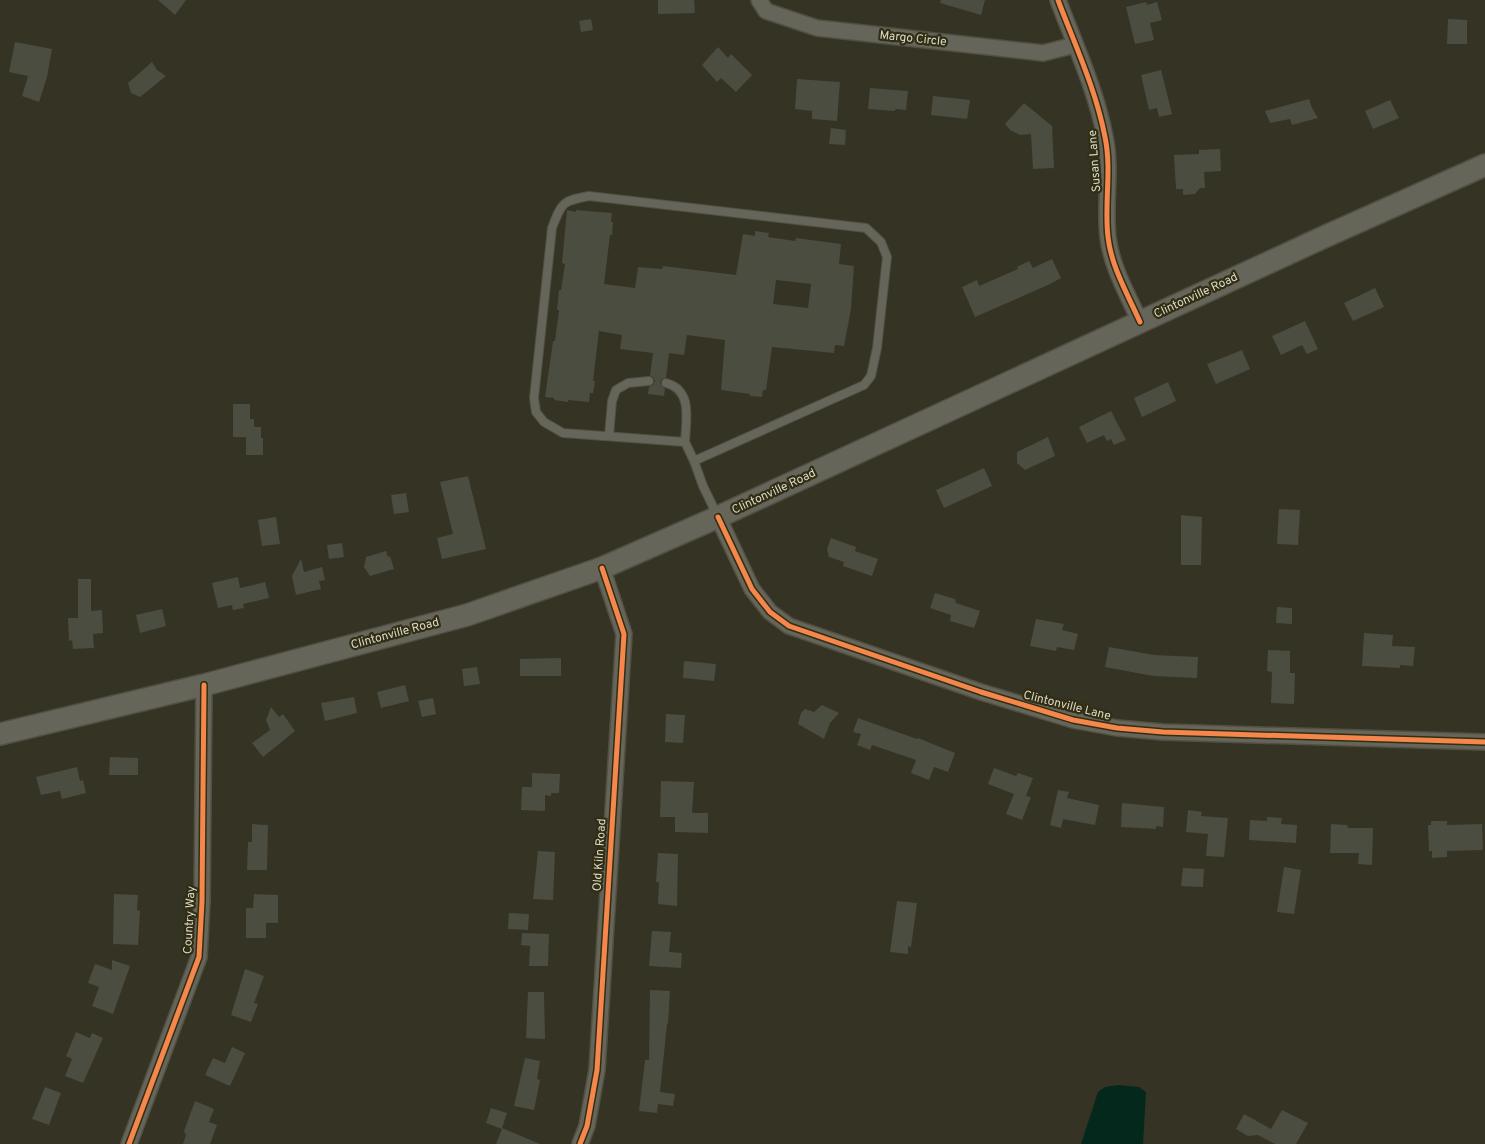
<svg xmlns="http://www.w3.org/2000/svg" width="1485" height="1144" font-family="Overpass,sans-serif">
  <style>
    .water { fill: #05281c }
    .building { fill: #4b4d41; fill-rule: evenodd }
    .lines { fill: none; stroke-linecap: round; stroke-linejoin: round }
    .service-casing { stroke: #525043; stroke-width: 10 }
    .minor-casing { stroke: #525043; stroke-width: 18 }
    .secondary-casing { stroke: #525043; stroke-width: 24 }
    .service { stroke: #66655a; stroke-width: 8 }
    .minor { stroke: #66655a; stroke-width: 15 }
    .secondary { stroke: #66655a; stroke-width: 21 }
    .cycleway-casing { stroke: #312e14; stroke-width: 8 }
    .cycleway { stroke: #f5874c; stroke-width: 5 }
    .labels { text-anchor: middle; dominant-baseline: central; stroke-width: 4.5; stroke-linejoin: round; paint-order: stroke }
    .street-label { font-size: 12px; fill: #dcdacb; stroke: #312e14 }
  </style>
  <rect width="100%" height="100%" fill="#353324"/>
  <path class="water" d="M1118 1085 1139 1087 1146 1092 1143 1144H1081L1098 1092 1105 1087Z"/>
  <g class="building">
    <path d="M158 0H186L175 15Z"/>
    <path d="M658 0H694L695 13 658 14Z"/>
    <path d="M941 0H985L981 15 940 3Z"/>
    <path d="M1146 2 1147 5 1157 2 1162 20 1150 23 1154 40 1135 44 1126 7Z"/>
    <path d="M591 19 593 30 581 32 579 21Z"/>
    <path d="M1448 19 1467 20V44H1447Z"/>
    <path d="M15 42 52 49 47 77 39 102 22 96 28 76 9 72Z"/>
    <path d="M718 47 728 58 731 54 752 75 736 92 721 78 717 82 702 65Z"/>
    <path d="M152 62 157 70 166 76 140 97 131 93 128 83Z"/>
    <path d="M1161 70 1172 114 1159 117 1157 108 1149 110 1141 75Z"/>
    <path d="M797 79 840 82 837 121 812 119V111L795 109Z"/>
    <path d="M870 88 908 91 906 110 896 109 894 111 868 109Z"/>
    <path d="M933 96 970 100 967 119 931 115Z"/>
    <path d="M1309 99 1312 108 1318 118 1292 125 1290 119 1270 123 1265 111Z"/>
    <path d="M1390 100 1399 118 1373 129 1365 111Z"/>
    <path d="M1024 103 1052 126 1054 168 1033 169 1031 134 1020 135 1010 130 1005 124Z"/>
    <path d="M831 128 846 130 845 145 829 144Z"/>
    <path d="M1220 149 1221 171 1204 172 1205 188H1200L1195 194 1183 195V189H1176L1174 155 1199 154V150Z"/>
    <path d="M567 210 576 212V210L612 213 611 222H613L612 235H610L604 284 635 288 638 267 662 269 663 266 736 275 743 234 755 236V231L769 233 768 237 795 241 796 238 841 244 839 264 854 266 851 309 844 346 835 345 834 353 772 347 766 390H763L762 397 750 396V394L721 390 725 340 687 335 684 355 669 353 666 378 662 379 660 383 665 389 664 396 648 394 649 387 653 385 655 381 653 377 650 376 653 353 620 349 622 335 599 331 593 381H595L593 393H590L589 402 568 400V402L554 400V398L545 397 553 341H555L559 310H557L559 290H561L565 264 562 263ZM776 280 811 284 808 308 773 304Z"/>
    <path d="M1052 259 1061 278 1048 285 975 317 962 287 977 280 979 286 1018 269 1017 267 1029 261 1033 268Z"/>
    <path d="M1375 288 1384 307 1353 321 1344 303Z"/>
    <path d="M1305 321 1318 349 1307 354 1302 345 1281 355 1272 336Z"/>
    <path d="M1242 350 1250 369 1216 384 1207 364Z"/>
    <path d="M1168 382 1176 401 1142 417 1134 398Z"/>
    <path d="M233 404H250V419H254V427H261V438H263V455H246V437H233Z"/>
    <path d="M1111 411 1126 440 1114 445 1111 439 1107 441 1104 435 1087 443 1079 427Z"/>
    <path d="M1048 437 1055 456 1025 470 1017 463V452Z"/>
    <path d="M984 468 992 486 944 508 936 490Z"/>
    <path d="M468 476 486 549 442 559 437 538 453 534 440 482Z"/>
    <path d="M406 493 409 512 394 514 391 495Z"/>
    <path d="M1279 509 1300 510 1298 545 1277 544Z"/>
    <path d="M1181 515 1202 517 1201 565H1181Z"/>
    <path d="M276 517 280 544 262 546 258 520Z"/>
    <path d="M831 538 856 547 855 551 878 559 872 576 843 566 844 562 829 557 827 549Z"/>
    <path d="M342 543 344 557 329 559 327 545Z"/>
    <path d="M386 551 388 557 390 556 394 569 370 576 364 567 366 557Z"/>
    <path d="M301 559 304 572 322 567 325 580 319 581 321 589 296 595 292 576Z"/>
    <path d="M238 577 240 588 265 582 269 598 243 604 244 608 233 610 232 605 218 608 212 583Z"/>
    <path d="M78 579H91V611L102 610 103 633 93 634 94 648 73 649 72 640 69 641 68 618H78Z"/>
    <path d="M935 593 955 599 956 603 980 611 974 628 950 621 951 615 930 608Z"/>
    <path d="M1277 607 1292 608V624L1276 623Z"/>
    <path d="M162 609 166 626 140 633 136 615Z"/>
    <path d="M1036 619 1064 624 1062 630 1078 634 1074 650 1057 647 1056 651 1030 646Z"/>
    <path d="M1364 633 1393 635 1392 646 1415 647 1413 666 1400 665V668L1362 666Z"/>
    <path d="M1109 647 1154 655 1198 657 1197 678 1153 676 1105 667Z"/>
    <path d="M1268 650 1290 651V673H1295L1294 704 1271 703 1272 672 1267 671Z"/>
    <path d="M561 658V676H520V659Z"/>
    <path d="M684 661 716 664 714 681 683 678Z"/>
    <path d="M477 667 480 684 464 686 462 669Z"/>
    <path d="M405 685 409 701 381 708 377 692Z"/>
    <path d="M354 697 357 713 325 721 321 703Z"/>
    <path d="M433 698 436 714 422 717 418 701Z"/>
    <path d="M822 705 839 713 830 723 824 739 798 724 801 713 805 709 814 712Z"/>
    <path d="M271 707 279 717 283 714 295 731 263 757 252 743 270 730 266 720Z"/>
    <path d="M666 714 685 715 683 743 665 742Z"/>
    <path d="M858 718 917 739 918 738 955 753 948 772 934 767 929 780 911 773 916 760 872 745 870 750 857 745 861 734 853 732Z"/>
    <path d="M110 757 138 758V775H109Z"/>
    <path d="M77 767 80 781 83 780 86 793 62 799 60 791 41 795 36 777Z"/>
    <path d="M994 768 1016 776 1018 773 1033 778 1026 796 1031 797 1022 820 1006 814 1014 794 988 784Z"/>
    <path d="M532 773 560 774 559 793H551V796L545 795V811L521 810 522 787H532Z"/>
    <path d="M661 781 694 782 692 813H708V833L675 832V817H660Z"/>
    <path d="M1058 790 1069 792 1067 798 1099 805 1095 825 1063 819 1061 828 1050 825Z"/>
    <path d="M1122 803 1164 807 1163 827 1156 826V829L1121 827Z"/>
    <path d="M1188 810 1202 812 1201 816 1228 818 1224 857 1206 856 1208 834 1186 832Z"/>
    <path d="M1267 817 1282 818 1281 824 1297 825 1296 843 1249 840 1250 820 1267 821Z"/>
    <path d="M1431 821H1447V825L1482 824 1483 850 1447 851V857L1432 858V851H1429L1428 825H1431Z"/>
    <path d="M252 824 268 825 267 870H247L248 842H252Z"/>
    <path d="M1331 824 1347 825 1348 828H1373L1372 865 1358 864 1359 853H1330Z"/>
    <path d="M538 851 555 852 553 900 533 899Z"/>
    <path d="M658 853 678 854 677 906 658 904 659 882H656Z"/>
    <path d="M1284 867 1301 870 1294 914 1277 912Z"/>
    <path d="M1183 868 1204 869 1203 887 1181 886Z"/>
    <path d="M114 894 138 895 137 910 140 911 138 945 113 944Z"/>
    <path d="M254 894 278 895V923H266V938H246V908H253Z"/>
    <path d="M897 901 917 903 911 947 908 946V954L890 952Z"/>
    <path d="M509 913 529 914 528 930 508 929Z"/>
    <path d="M652 931 671 932 669 952 682 953 681 968 649 966Z"/>
    <path d="M522 933 549 934 548 966H529L530 946 521 945Z"/>
    <path d="M112 960 130 966 113 1014 92 1006 99 987 88 983 95 964 112 970Z"/>
    <path d="M245 969 264 976 254 1003 258 1004 251 1022 231 1015Z"/>
    <path d="M650 990 670 991 668 1024H667L660 1092 675 1094 673 1106 658 1104 657 1113 639 1111 645 1060H649Z"/>
    <path d="M528 992H544L545 1039 526 1038Z"/>
    <path d="M76 1032 90 1038 92 1033 103 1038 83 1083 65 1076 72 1059 66 1056Z"/>
    <path d="M232 1047 245 1053 230 1086 205 1075 213 1058 225 1063Z"/>
    <path d="M525 1058 540 1061 537 1079 540 1080 534 1110 514 1106Z"/>
    <path d="M45 1087 61 1093 49 1125 32 1119Z"/>
    <path d="M195 1101 214 1109 209 1122 217 1125 210 1144H183L186 1135 184 1131Z"/>
    <path d="M491 1108 507 1113 502 1128 540 1144H496L502 1129 486 1123Z"/>
    <path d="M1282 1110 1308 1123 1296 1144H1275L1258 1135 1248 1136 1236 1129 1244 1114 1271 1129Z"/>
  </g>
  <g class="lines">
    <defs>
      <g id="service">
        <path d="M666 383C693 390 686 420 685 442"/>
        <path d="M609 436 612 401 616 390 628 383 649 381"/>
        <path d="M694 461 685 442 563 433 544 422 536 412 534 398 552 228C562 202 562 201 589 196L866 228 881 242 887 257 877 348 871 376 864 385 694 461 703 486 717 515"/>
      </g>
      <g id="minor">
        <path d="M759 0 766 11 817 28 1043 53 1075 45"/>
        <path d="M1058 0C1075 45 1096 90 1105 137 1112 170 1104 204 1108 237 1111 266 1128 295 1140 322"/>
        <path d="M718 517 752 589 770 612 789 626 981 692 1073 720 1117 728 1163 732 1485 742"/>
        <path d="M129 1144 199 957 202 901 204 685"/>
        <path d="M580 1144 587 1126 597 1070 624 634 602 568"/>
      </g>
      <path id="secondary" d="M0 734 204 685 467 615 602 568 718 517 1324 237 1485 165"/>
    </defs>
    <use href="#service" class="service-casing"/>
    <use href="#minor" class="minor-casing"/>
    <use href="#secondary" class="secondary-casing"/>
    <use href="#service" class="service"/>
    <use href="#minor" class="minor"/>
    <use href="#secondary" class="secondary"/>
    <defs>
      <g id="cycleway">
        <path d="M1058 0C1075 45 1096 90 1105 137 1112 170 1104 204 1108 237 1111 266 1128 295 1140 322"/>
        <path d="M718 517 752 589 770 612 789 626 981 692 1073 720 1117 728 1163 732 1485 742"/>
        <path d="M129 1144 199 957 202 901 204 685"/>
        <path d="M580 1144 587 1126 597 1070 624 634 602 568"/>
      </g>
    </defs>
    <use href="#cycleway" class="cycleway-casing"/>
    <use href="#cycleway" class="cycleway"/>
  </g>
  <g class="labels">
    <g class="street-label">
      <text transform="translate(913 39) rotate(6)">Margo Circle</text>
      <text transform="translate(1095 161) rotate(-94)">Susan Lane</text>
      <text transform="translate(1196 296) rotate(-25)">Clintonville Road</text>
      <text transform="translate(774 492) rotate(-25)">Clintonville Road</text>
      <text transform="translate(395 634) rotate(-15)">Clintonville Road</text>
      <text transform="translate(1067 706) rotate(14)">Clintonville Lane</text>
      <text transform="translate(600 855) rotate(-86)">Old Kiln Road</text>
      <text transform="translate(190 920) rotate(-87)">Country Way</text>
    </g>
  </g>
</svg>
